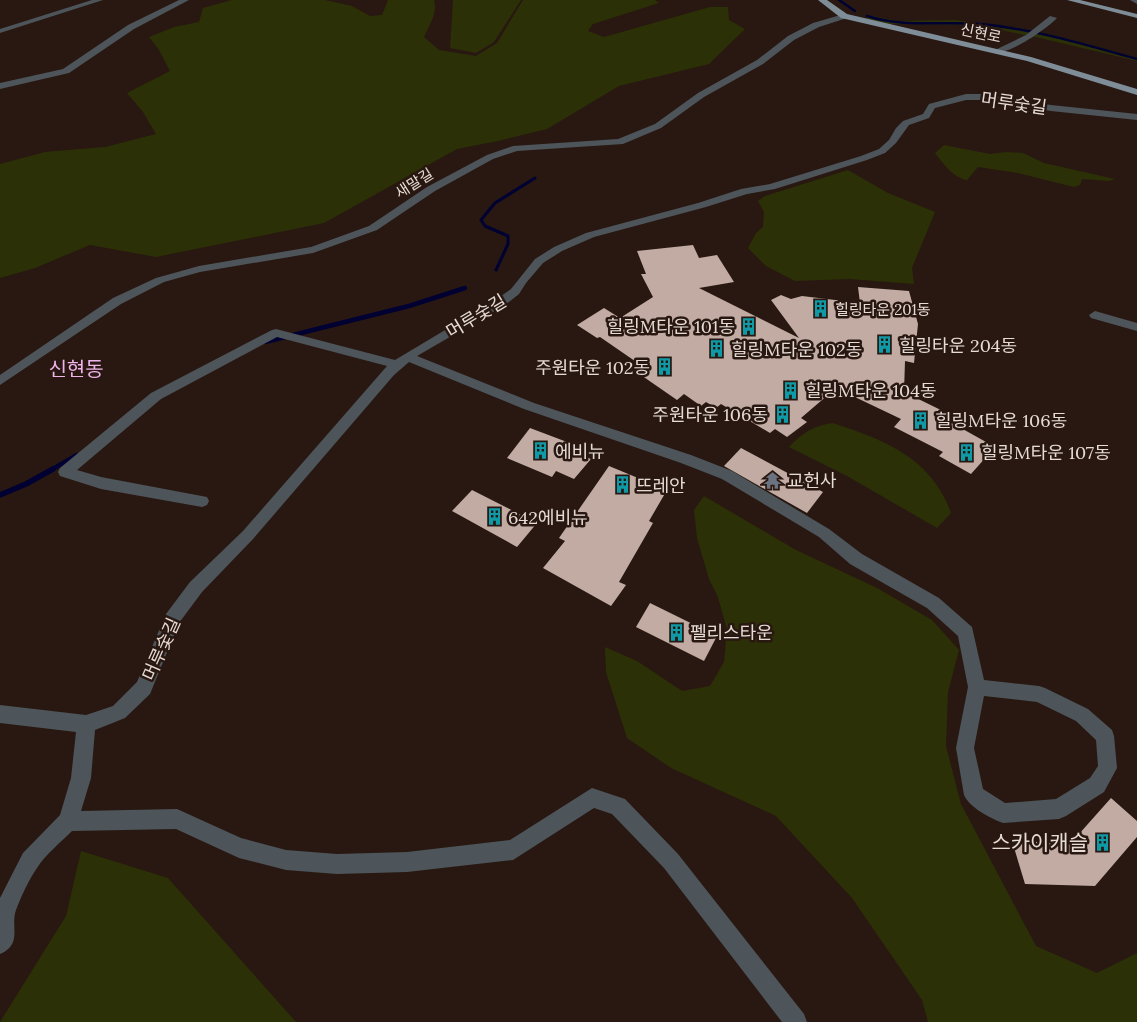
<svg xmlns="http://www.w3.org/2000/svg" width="1137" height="1022" font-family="Lora,'Noto Sans KR',serif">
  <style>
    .green { fill: #2c3006 }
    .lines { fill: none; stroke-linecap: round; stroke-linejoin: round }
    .stream-far3 { stroke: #000132; stroke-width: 2.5 }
    .stream-far2 { stroke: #000132; stroke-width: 3 }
    .stream-far1 { stroke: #000132; stroke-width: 4.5 }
    .stream { stroke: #000132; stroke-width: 5.5 }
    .building { fill: #c1aba2 }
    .minor { fill: #4d555a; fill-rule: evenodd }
    .major { fill: #7e8d98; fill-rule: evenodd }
    .labels { text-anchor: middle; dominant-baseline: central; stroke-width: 5; stroke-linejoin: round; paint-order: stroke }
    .far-street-label { font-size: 15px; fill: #e7dbd6; stroke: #281811 }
    .far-poi-label { font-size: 15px; fill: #e7dbd6; stroke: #281811; text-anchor: start }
    .street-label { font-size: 18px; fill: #e7dbd6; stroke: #281811 }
    .poi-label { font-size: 18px; fill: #e7dbd6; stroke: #281811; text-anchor: start }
    .quarter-label { font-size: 20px; fill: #f0b3ea; stroke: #281811 }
    .near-poi-label { font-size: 21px; fill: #e7dbd6; stroke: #281811; text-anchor: end }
  </style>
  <rect width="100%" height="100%" fill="#281811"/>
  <g class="green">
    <path d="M232 0H325L352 6 370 16 382 15 388 0H434C438 12 429 26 424 37L439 50 476 56 497 43 523 0H655L659 3 593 24 588 31 604 37 710 7H728L729 20 745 29 709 64 619 86 547 129 498 141 457 149 324 223 156 257 90 245 35 268 0 278V164L45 152 105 147 156 134 143 112 127 93 170 71 159 50 149 37 174 27 199 22 203 8Z"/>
    <path d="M453 0H521L494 42 476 53 450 48Z"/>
    <path d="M867 15 898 21 954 20 1020 28 1134 57 1137 58V61L1040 38 975 25 888 24 867 19Z"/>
    <path d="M944 145 990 154 1006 152 1023 153 1044 163 1115 179 1109 181 1082 179 1080 185 1074 187 1018 173 978 167 967 180C953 178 943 163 935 153Z"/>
    <path d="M848 170 888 193 935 212 912 268 914 284 850 279 795 281 766 266 748 248 756 233 763 227 764 212 758 201 765 196Z"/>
    <path d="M833 423C884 440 931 457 951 513L937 528 847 476 789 447C802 433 815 425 833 423Z"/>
    <path d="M704 496 796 550 877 588 932 620 959 650 948 692 946 746 961 804 1036 946 1097 973 1137 953V1022H928L922 1000 852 898 776 816 671 768 627 738 606 672 605 647 637 661 682 691 710 686 724 662 727 630 718 597 709 579 697 538 694 510Z"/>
    <path d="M81 851 168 878 296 1022H0L66 916Z"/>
  </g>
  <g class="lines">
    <g class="stream-far3">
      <path d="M839 0 855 11"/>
      <path d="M867 16C905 28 942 21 981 24 1034 29 1086 45 1137 59"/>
    </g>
    <path class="stream-far2" d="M496 270 508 244V236L485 226 481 220 495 203 535 178"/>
    <g class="stream-far1">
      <path d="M265 342 409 306 465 288"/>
      <path d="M51 470 77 455"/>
    </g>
    <path class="stream" d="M0 495 26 484 53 469"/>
  </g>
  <g class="building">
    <path d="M693 245 699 258 717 255 734 282 699 288 799 338 771 300 781 295 791 299 802 296 860 303 858 287 909 291 918 324 914 363 905 361 904 392 947 413 943 418 995 447 971 474 939 456 943 452 894 427 901 419 836 388 801 418 807 422 787 437 775 429 770 433 721 404 716 408 706 402 701 406 684 394 677 400 638 373 645 368 600 337 597 338 577 325 604 308 620 318 653 297 641 274H646L637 251Z"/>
    <path d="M530 428 575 445 571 451 591 459 574 479 556 471 552 477 507 458Z"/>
    <path d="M741 448 823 492 807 513 724 466Z"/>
    <path d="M609 466 667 490 649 521 653 523 619 582 626 585 611 606 543 568 565 541 559 538Z"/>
    <path d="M472 490 537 523 517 547 452 511Z"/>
    <path d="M650 603 717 636 704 661 636 627Z"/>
    <path d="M1111 798 1137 821V837L1095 886 1025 884 1012 841 1071 843Z"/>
  </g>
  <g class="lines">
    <g class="minor">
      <path d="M92 0H103L0 33V29Z"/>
      <path d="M179 0H189L134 29 69 73 0 89V83L63 69 128 25Z"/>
      <path d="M1130 0H1137V4Z"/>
      <path d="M844 14H847V18L819 27 794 40 763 64 704 97 661 128 623 144 517 151 493 159 435 191 377 230 313 253 200 272 164 282 121 304 0 385V375L113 298 156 278 199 266 311 247 369 226 427 187 487 155 513 146 618 139 655 124 698 93 757 60 788 36 813 23Z"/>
      <path d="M1050 16 1057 18C1048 28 1004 59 993 51L1026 35Z"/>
      <path d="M985 94 1051 105 1137 114V120L1051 111 985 100H966L935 108 929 118 909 125 896 143 885 153 867 160 775 189 747 194 706 207 594 237 562 251 543 263 526 283 519 294 505 305 417 356 534 403 691 455 732 471 829 529 862 554 939 598 972 627 984 680 1039 686 1045 688 1088 709 1112 730 1114 736 1117 768 1104 792 1066 816 1059 819 1003 823C990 818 970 808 964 795L956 748 968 687 958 636 927 608 850 564 819 537 722 479 681 463 524 409 409 362 394 375 253 539 202 592 179 623 150 694 125 718 95 730 91 778 81 811 177 809 241 838 286 850 337 854 407 852 510 840 592 788 625 799 678 854 804 1014 807 1022H782L664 868 612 814 594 808 513 860 407 872 337 874 286 870 239 858 176 829 72 831C61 842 46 854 37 868 29 879 21 897 16 910 10 927 23 944 0 954V898L23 853 60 815 71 778 76 732 0 723V705L86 715 113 706 137 682 166 614 190 582 243 531 387 366 277 337 161 399 77 470 101 477 207 497 209 501 207 505 202 507 101 489 60 476 58 472 60 468 151 393 272 330 276 329 395 360 497 299 511 289 535 259 554 247 586 233 698 203 741 189 770 184 861 156 879 149 889 140 896 128 903 121 923 114 929 104 966 94ZM984 696 1037 702 1076 721 1096 740 1098 766 1090 778 1056 799 1005 803 983 789 974 748Z"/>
      <path d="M1095 311 1137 323V331L1091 318 1089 315Z"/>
    </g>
    <g class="major">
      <path d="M818 0H827L847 14 1031 57 1137 89V95L1027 61 841 18Z"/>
      <path d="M1067 0H1080L1137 14V18Z"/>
    </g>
  </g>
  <defs>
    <symbol id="building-bare" viewBox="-9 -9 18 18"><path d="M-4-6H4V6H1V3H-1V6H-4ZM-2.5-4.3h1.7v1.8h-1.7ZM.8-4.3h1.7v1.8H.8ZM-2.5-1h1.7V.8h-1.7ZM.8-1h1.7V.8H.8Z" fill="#0f9aa8" stroke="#281811" stroke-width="2.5" paint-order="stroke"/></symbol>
    <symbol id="temple-bare" viewBox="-9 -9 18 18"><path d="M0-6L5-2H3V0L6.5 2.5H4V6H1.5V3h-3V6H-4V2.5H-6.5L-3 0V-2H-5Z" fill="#6b7280" stroke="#281811" stroke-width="2.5" paint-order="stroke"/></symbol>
  </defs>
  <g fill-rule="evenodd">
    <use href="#building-bare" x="808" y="296" width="25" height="25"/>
    <use href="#building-bare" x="736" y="314" width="25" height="25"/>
    <use href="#building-bare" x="872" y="332" width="25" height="25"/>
    <use href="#building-bare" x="704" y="336" width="25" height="25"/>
    <use href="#building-bare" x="652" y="354" width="25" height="25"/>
    <use href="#building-bare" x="778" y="378" width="25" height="25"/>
    <use href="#building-bare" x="770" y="402" width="25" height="25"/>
    <use href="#building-bare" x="908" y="408" width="25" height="25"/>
    <use href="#building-bare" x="528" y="438" width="25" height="25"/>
    <use href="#building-bare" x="954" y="440" width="25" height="25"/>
    <use href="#temple-bare" x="760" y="468" width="25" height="25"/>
    <use href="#building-bare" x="610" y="472" width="25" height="25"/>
    <use href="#building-bare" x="482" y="504" width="25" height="25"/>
    <use href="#building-bare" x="664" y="620" width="25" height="25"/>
    <use href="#building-bare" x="1090" y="830" width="25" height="25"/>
  </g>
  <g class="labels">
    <g class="far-street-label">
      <text transform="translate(981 33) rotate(12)">신현로</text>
      <text transform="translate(414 183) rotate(-32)">새말길</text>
    </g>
    <g class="far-poi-label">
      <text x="835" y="309">힐링타운 201동</text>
    </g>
    <g class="street-label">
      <text transform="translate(1014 103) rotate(8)">머루숯길</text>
      <text transform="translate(476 316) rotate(-31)">머루숯길</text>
      <text transform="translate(161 649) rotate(-66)">머루숯길</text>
    </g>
    <g class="poi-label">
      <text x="735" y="326" text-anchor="end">힐링M타운 101동</text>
      <text x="899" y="345">힐링타운 204동</text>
      <text x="731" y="349">힐링M타운 102동</text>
      <text x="650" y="367" text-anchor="end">주원타운 102동</text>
      <text x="805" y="390">힐링M타운 104동</text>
      <text x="768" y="414" text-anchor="end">주원타운 106동</text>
      <text x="935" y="420">힐링M타운 106동</text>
      <text x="555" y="451">에비뉴</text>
      <text x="981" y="452">힐링M타운 107동</text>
      <text x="787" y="480">교헌사</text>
      <text x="636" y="485">뜨레안</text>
      <text x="508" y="517">642에비뉴</text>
      <text x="690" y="632">펠리스타운</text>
    </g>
    <g class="quarter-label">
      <text x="76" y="368">신현동</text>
    </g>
    <g class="near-poi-label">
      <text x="1088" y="842">스카이캐슬</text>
    </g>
  </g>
</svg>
